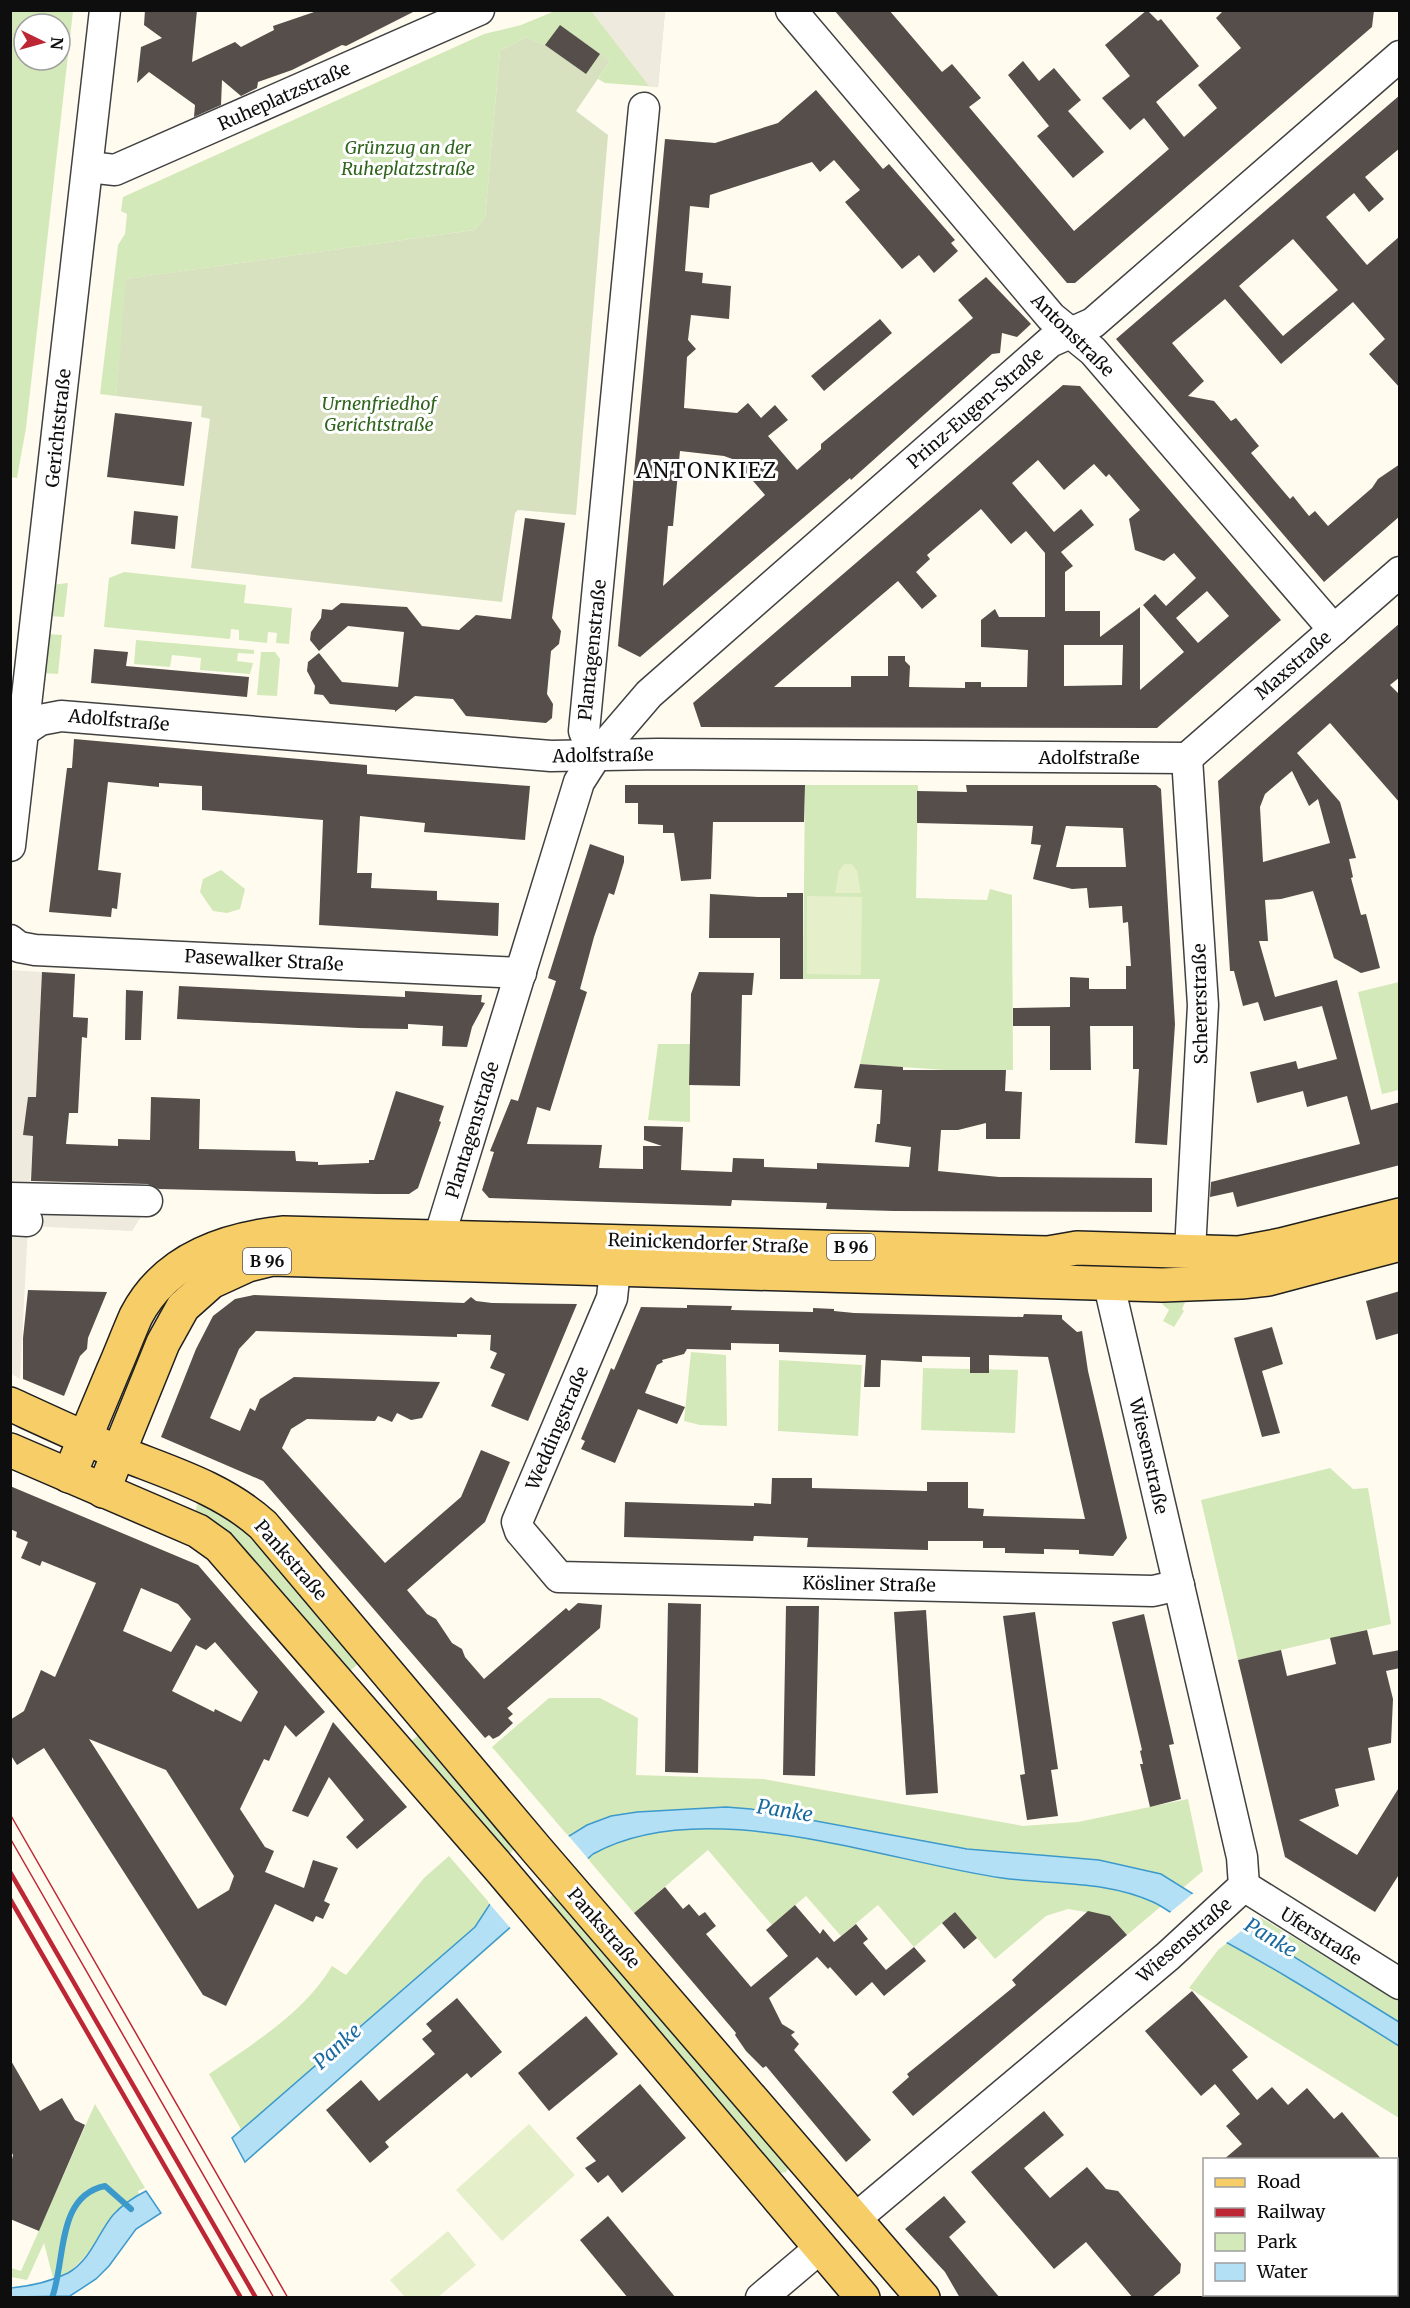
<svg xmlns="http://www.w3.org/2000/svg" width="1410" height="2308" font-family="Merriweather,serif">
  <style>
    .green { fill: #d4e9b9; fill-rule: evenodd }
    .cemetery { fill: #d7e1c0 }
    .pitch { fill: #e5f0cb }
    .plaza { fill: #efeade }
    .water { fill: #b4e0f6; stroke: #3c99cc; stroke-width: 1.5 }
    .pier { fill: #fffbef }
    .lines { fill: none; stroke-linecap: round; stroke-linejoin: round }
    .stream { stroke: #3c99cc; stroke-width: 6 }
    .building { fill: #564e4a; fill-rule: evenodd }
    .minor-casing { stroke: #414141; stroke-width: 33 }
    .major-casing { stroke: #1f1f1f; stroke-width: 36 }
    .minor { stroke: #fff; stroke-width: 30 }
    .major { stroke: #f7cd67; stroke-width: 33 }
    .tram { stroke: #bd2735; stroke-width: 1.5 }
    .rail { stroke: #bd2735; stroke-width: 4.5 }
    .labels { text-anchor: middle; dominant-baseline: central; stroke-width: 6; stroke-linejoin: round; paint-order: stroke }
    .shield { fill: #fff; stroke: #565656; stroke-width: 1.5 }
    .shield-label { font-size: 16px; font-weight: bold; fill: #0e0e0e }
    .street-label { font-size: 18px; fill: #0e0e0e; stroke: #fff }
    .park-label { font-size: 18px; font-style: italic; fill: #30651e; stroke: #fff }
    .water-label { font-size: 20px; font-style: italic; fill: #186a9f; stroke: #fff }
    .quarter-label { font-size: 21px; letter-spacing: 1.5px; fill: #0e0e0e; stroke: #fff }
  </style>
  <rect width="100%" height="100%" fill="#fffbef"/>
  <g class="green">
    <path d="M10 11H73L26 428 17 478 10 477ZM24 24H60V60H24Z"/>
    <path d="M555 11H665L658 87 605 83 598 79 610 61 576 36 545 45 526 37 500 51 485 218 474 230 127 279 116 396 100 394 118 245 125 234 127 214 121 211 123 197 484 34 521 25Z"/>
    <path d="M124 572 246 585 244 603 292 608 289 644 276 643 277 633 268 632 267 643 239 640V630L231 629 230 639 104 627 109 578Z"/>
    <path d="M68 583 64 617 48 616 51 585Z"/>
    <path d="M45 634 62 635 58 674 41 673Z"/>
    <path d="M136 640 254 650V654L238 653 237 661 253 663 250 674 200 670 201 658 172 655 170 667 134 664Z"/>
    <path d="M261 652H275L280 659 277 696 257 695Z"/>
    <path d="M805 785H918L916 898 987 900 990 889 1012 895 1013 1070H945L860 1064 880 979H803Z"/>
    <path d="M221 870 245 889 240 909 227 913 213 911 200 892 203 879Z"/>
    <path d="M1399 982V1090L1382 1094 1358 992Z"/>
    <path d="M658 1044H690V1122L648 1120Z"/>
    <path d="M1186 1300 1182 1309 1184 1311 1174 1327 1163 1321 1169 1310 1162 1304 1164 1301Z"/>
    <path d="M691 1352 726 1355 727 1426 700 1425 684 1421Z"/>
    <path d="M779 1360 862 1365 858 1436 778 1431Z"/>
    <path d="M923 1368 1018 1370 1015 1433 921 1430Z"/>
    <path d="M1330 1468 1353 1489 1368 1488 1391 1624 1238 1660 1201 1500Z"/>
    <path d="M198 1502 240 1525 361 1661 350 1671 194 1516Z"/>
    <path d="M549 1698H600L638 1718 636 1775 763 1779 1023 1826 1078 1822 1188 1799 1203 1871 1127 1935 1110 1916 1068 1909 1046 1916 995 1959 955 1912 914 1947 878 1905 841 1936 806 1896 772 1925 708 1850 634 1913 492 1747Z"/>
    <path d="M421 1733 519 1845 507 1856 409 1743Z"/>
    <path d="M449 1856 511 1928 251 2158 242 2131 209 2074C255 2042 303 2014 332 1966L346 1975 424 1878Z"/>
    <path d="M557 1891 789 2167 786 2172 779 2173 544 1902Z"/>
    <path d="M1260 1917 1399 2002V2118L1189 1988 1218 1950Z"/>
    <path d="M95 2104 145 2188 138 2191 139 2194 114 2214 94 2246 80 2262 68 2273 53 2278 44 2243 27 2280 11 2277V2268L21 2271Z"/>
  </g>
  <path class="cemetery" d="M576 35 610 61 576 111 608 135 576 515 518 510 515 513 502 602 191 568 210 419 201 417 202 406 116 396 126 279 474 230 485 218 500 51 526 37 545 45Z"/>
  <g class="pitch">
    <path d="M844 864H852L857 871 861 893H835L839 871Z"/>
    <path d="M807 896 862 897 861 975 807 974Z"/>
    <path d="M529 2124 575 2175 502 2241 456 2190Z"/>
    <path d="M448 2231 476 2265 438 2297H405L390 2280Z"/>
  </g>
  <g class="plaza">
    <path d="M591 11H665L658 87 649 86Z"/>
    <path d="M10 970 42 972 36 1097H28L24 1135 33 1136 30 1186 144 1212 132 1231 28 1226 20 1379 10 1373Z"/>
  </g>
  <g class="water">
    <path d="M726 1807 751 1809 967 1849 1099 1860 1161 1874 1399 2022V2046C1329 2002 1259 1958 1184 1920 1173 1915 1164 1907 1153 1902 1104 1880 1053 1885 1002 1878 883 1861 704 1792 593 1854L245 2162 232 2138 475 1927 490 1904 569 1836 587 1825 611 1816 637 1812Z"/>
    <path d="M146 2191 161 2213 136 2229 109 2266 96 2279 70 2296 11 2297V2288C30 2286 50 2282 68 2273 91 2260 98 2233 113 2215 122 2205 134 2197 146 2191Z"/>
  </g>
  <g class="pier">
    <path d="M567 1834 590 1861 513 1931 488 1902Z"/>
    <path d="M1196 1891 1250 1924 1225 1944 1167 1915Z"/>
  </g>
  <g class="lines">
    <path class="stream" d="M52 2298C66 2260 56 2196 105 2186L131 2209"/>
  </g>
  <g class="building">
    <path d="M145 10H197L192 62 235 42 241 47 274 30 273 26 320 10H417L346 46 342 45 292 70 258 82 257 88 241 96 222 80 221 105 194 117 195 105 149 72 137 83 141 47 162 38 144 25Z"/>
    <path d="M834 10H889L942 72 952 64 981 98 969 107 1074 231 1169 149 1144 118 1130 130 1102 98 1130 76 1105 45 1147 10 1158 21 1161 19 1199 66 1156 102 1184 137 1217 108 1198 85 1241 48 1216 18 1224 10H1374L1372 27 1075 283H1067Z"/>
    <path d="M560 25 600 54 586 74 545 45Z"/>
    <path d="M1023 61 1039 81 1054 68 1081 100 1068 111 1104 152 1073 178 1037 136 1049 126 1008 75Z"/>
    <path d="M816 90 883 169 889 164 955 240 951 243 958 251 934 273 919 255 902 269 845 202 860 190 834 160 820 172 812 162 710 195 709 208 690 206 685 271 703 273 702 283 731 286 729 319 691 315 688 340 696 349 687 357 684 408 737 413 748 403 761 418 775 405 788 420 768 436 797 470 821 449V444L973 318 958 300 986 277 1031 324 1017 337 1002 333 1000 353 992 354 851 480 850 478 640 657 618 646 665 139 715 143 778 123ZM680 451 724 456 735 460 765 495 663 586 668 526H673Z"/>
    <path d="M1400 95V148L1365 177 1384 199 1369 212 1354 193 1326 217 1367 265 1400 236V388L1369 354 1385 339 1353 302 1281 364 1225 299 1172 343 1204 381 1188 396 1214 401 1231 421 1236 418 1259 446 1251 453 1290 499 1293 496 1309 516 1315 511 1328 526 1372 488 1378 479 1400 464V516L1324 582 1116 339ZM1293 239 1338 290 1283 336 1239 286Z"/>
    <path d="M880 319 892 333 824 391 811 376Z"/>
    <path d="M1063 385 1080 386 1281 620 1157 728 701 727 693 703ZM1038 460 1064 490 1094 464 1106 477 1109 474 1140 510 1129 519 1135 550 1164 561 1174 553 1196 578 1166 606 1155 594 1143 605 1184 652 1140 690V607L1100 637V611H1065V572L1073 566 1061 552 1094 525 1081 509 1054 532 1012 483ZM981 509 1011 544 1026 531 1045 553V617H999L995 609 981 620V647L1028 650 1027 687H981V682H965V688L909 687 910 666 905 661V656H888V676H851V687H774L898 581 922 609 937 596 916 572 930 559 927 555ZM1207 591 1229 616 1198 643 1176 618ZM1064 645H1123L1122 685 1064 686Z"/>
    <path d="M115 413 192 422 184 486 107 477Z"/>
    <path d="M134 511 178 516 175 549 131 544Z"/>
    <path d="M525 518 565 523 552 618 561 631 559 644 551 651 547 694 553 704 552 718 546 723 466 716 453 699 415 696 395 712V710L330 704 323 695 314 694 315 686 307 671 308 662 319 653 342 682 398 687 404 632 348 626 319 651 310 640 311 632 321 618 322 609 332 610 341 603 407 607 422 626 459 630 476 615 511 619Z"/>
    <path d="M1400 623V677L1390 685 1400 695V803L1330 723 1297 753 1340 802 1356 858 1349 859 1353 877 1351 878 1361 915 1366 914 1380 968 1361 973 1334 958 1313 891 1281 899 1265 900 1268 941H1259L1275 997 1337 980 1371 1110 1400 1102V1165L1237 1207 1233 1192 1210 1197 1211 1182 1360 1144 1347 1096 1307 1107 1303 1091 1257 1103 1250 1072 1296 1061 1298 1069 1337 1059 1322 1006 1264 1021 1258 1002 1243 1006 1234 971H1230L1218 781ZM1292 771 1309 806 1318 799 1330 843 1263 862 1260 807 1265 794Z"/>
    <path d="M94 649 128 652 126 666 249 677 247 697 91 683Z"/>
    <path d="M74 739 367 765V774L530 786 525 840 424 832 425 823 360 816 357 873H372L371 888 437 891V900L499 903 498 936 319 925 323 820 202 810V786L159 783V787L108 782 98 870 121 873 117 909 112 908 111 917 49 912 67 768H72Z"/>
    <path d="M625 785H805L804 822H713L711 879 681 881 674 833H663V825L638 824V803H625Z"/>
    <path d="M966 785H1156L1161 789 1175 1024 1167 1145 1135 1143 1139 1069H1133V1026H1090L1091 1070H1050V1026H1013V1008L1070 1007V977L1089 978V989H1126V966H1131L1128 922 1123 923 1122 906 1089 908 1087 888 1072 889 1033 879 1041 845 1031 844 1033 826 917 823V791L967 792ZM1066 826 1123 828 1126 867H1056Z"/>
    <path d="M590 844 624 856V862L614 895 609 893 594 937 580 989 587 992 550 1111 537 1107 527 1144 602 1145 599 1168 643 1169V1146H662L644 1140V1126L683 1127 681 1170 732 1172 733 1158 764 1159V1167L817 1169V1163L909 1167 911 1147 875 1142 877 1124H880L882 1090 854 1088 860 1064 903 1067V1070H1006L1005 1091 1022 1092 1020 1139H986V1123L958 1130H941L938 1171 999 1177 1152 1178V1212L894 1211 826 1209 827 1203 732 1200 731 1206 489 1198 482 1190 494 1152 490 1151 511 1099 518 1101 556 981 548 978Z"/>
    <path d="M787 893H803V979H780V938H709L710 894 758 897H787Z"/>
    <path d="M42 972 75 974 73 1017 88 1018 87 1038 82 1037 78 1113H69L66 1144 118 1146V1139L150 1140 151 1097 200 1099 199 1149 295 1151 296 1161 318 1162V1165L369 1163V1160H374L396 1091 444 1106 439 1121 441 1122 418 1188 409 1194H376L159 1189 147 1184 31 1181 33 1136 23 1135 28 1097H36Z"/>
    <path d="M699 972 754 973 752 995H742L740 1086 689 1085 691 994Z"/>
    <path d="M179 986 405 997V991L475 995H482L481 1002 485 1003 472 1027 467 1047 442 1046 443 1026 408 1024V1029L358 1028 177 1019Z"/>
    <path d="M126 990 143 991 141 1040H125Z"/>
    <path d="M28 1290 107 1292 88 1338 87 1349 80 1356 64 1396 23 1379V1338Z"/>
    <path d="M1400 1291V1333L1376 1340 1366 1301Z"/>
    <path d="M254 1295 464 1303 471 1297 476 1301 492 1303 577 1304 528 1421 491 1406 505 1374 490 1368 497 1353 490 1350 491 1335 457 1334V1337L256 1331 239 1349 210 1418 240 1431 250 1408 255 1411 260 1399 294 1377 440 1382 422 1418 411 1420 397 1413 392 1422 378 1416 375 1421 307 1419 291 1429 282 1448 385 1563 461 1497 481 1450 510 1462 485 1522 407 1590 427 1614 436 1619 452 1643 462 1649 465 1657 484 1679 566 1608 569 1611 578 1603 602 1605 600 1628 507 1708 513 1714 508 1718 513 1723 499 1736 493 1739 489 1735 485 1738 263 1481 161 1437 196 1349 213 1316 235 1299Z"/>
    <path d="M687 1305 732 1306 731 1310 813 1312V1308L834 1309V1311L854 1313 1023 1317 1024 1314 1062 1315V1319L1077 1332 1082 1331 1088 1371 1127 1538 1113 1556 1079 1554V1550L1044 1549V1554L1005 1553V1548H983V1541H928V1550L807 1547 808 1538 754 1536 753 1541 624 1537 625 1502 754 1506V1503L771 1504 772 1478H812V1488L927 1491V1482H968V1508L984 1509 983 1516 1085 1519 1048 1357 989 1355V1373H970V1357L922 1356V1362L881 1360 880 1387H864L866 1355 779 1352V1344L731 1343V1350L687 1349 684 1354 662 1360 663 1362 657 1365 645 1393 685 1407 677 1424 638 1409 615 1463 581 1449 585 1441 581 1439 607 1378 611 1368 614 1370 641 1307 687 1308Z"/>
    <path d="M1272 1327 1283 1364 1262 1371 1280 1433 1262 1437 1234 1338Z"/>
    <path d="M10 1486 198 1565 325 1712 296 1737 285 1725 269 1761 264 1759 240 1809 265 1847 274 1851 265 1872 304 1888 313 1860 338 1868 324 1901 330 1904 323 1919 316 1916 313 1922 275 1904 226 2006 203 1995 44 1748 17 1765 10 1754V1720L24 1711 41 1670 55 1677 96 1583 42 1561 40 1566 21 1558 28 1542 16 1537 17 1532 10 1529ZM141 1588 178 1604 191 1619 171 1652 123 1631ZM215 1642 258 1692 241 1722 215 1709 214 1712 172 1691 196 1645 206 1650ZM89 1739 166 1770 234 1876 229 1890 198 1909Z"/>
    <path d="M668 1603 701 1604 698 1773 665 1772Z"/>
    <path d="M786 1606H819L815 1776 783 1775Z"/>
    <path d="M926 1610 938 1793 906 1795 894 1612Z"/>
    <path d="M1035 1612 1058 1769 1051 1770 1058 1816 1027 1820 1020 1775 1025 1774 1003 1616Z"/>
    <path d="M1144 1614 1174 1744 1169 1745 1181 1799 1150 1807 1140 1764H1143L1140 1751 1142 1750 1112 1622Z"/>
    <path d="M1367 1630 1373 1655 1400 1650V1668L1386 1671 1393 1699 1391 1743 1368 1748 1375 1780 1335 1789 1339 1806 1299 1820 1357 1855 1400 1786V1873L1375 1912 1285 1857 1238 1660 1281 1650 1287 1676 1336 1664 1330 1638Z"/>
    <path d="M333 1722 407 1807 357 1849 346 1837 364 1820 329 1777 308 1817 292 1811Z"/>
    <path d="M665 1887 683 1909 689 1904 699 1916 705 1912 716 1926 706 1934 751 1987 788 1956 766 1930 795 1905 820 1934 823 1929 834 1942 856 1924 868 1939 863 1943 886 1970 914 1947 926 1961 884 1996 872 1982 856 1996 830 1967 828 1969 817 1957 769 1998 782 2024 795 2032 791 2035 799 2044 794 2050 871 2140 846 2162 766 2066 763 2068 746 2051 735 2035 736 2033 634 1913Z"/>
    <path d="M1088 1911 1110 1916 1127 1935 913 2116 892 2092 909 2077 907 2074 1016 1985 1012 1980Z"/>
    <path d="M955 1912 977 1938 964 1949 942 1923Z"/>
    <path d="M1192 1991 1248 2057 1232 2070 1257 2100 1272 2087 1288 2105 1307 2088 1334 2119 1342 2112 1382 2160H1223L1242 2144 1226 2126 1240 2114 1215 2084 1201 2096 1145 2031Z"/>
    <path d="M457 1998 502 2052 471 2078 467 2073 385 2142 389 2147 370 2163 326 2110 361 2080 379 2101 435 2054 422 2039 432 2031 426 2024Z"/>
    <path d="M586 2016 618 2054 549 2111 518 2073Z"/>
    <path d="M10 2059 40 2111 62 2098 75 2120 85 2125 39 2231 10 2219V2167L13 2155 10 2150Z"/>
    <path d="M640 2084 686 2138 622 2193 608 2175 598 2183 585 2168 596 2161 576 2138Z"/>
    <path d="M1044 2111 1064 2135 1024 2168 1050 2198 1087 2167 1106 2189 1118 2191 1181 2264 1180 2273 1151 2298H1133L1086 2242 1054 2269 971 2172Z"/>
    <path d="M944 2196 966 2222 949 2237 1000 2298H960L945 2272 905 2229Z"/>
    <path d="M608 2216 676 2298H628L580 2240Z"/>
  </g>
  <g class="lines">
    <defs>
      <g id="minor">
        <path d="M791 10 1051 317 1093 351 1334 630"/>
        <path d="M88 167 115 170 479 10"/>
        <path d="M25 730 40 720 61 716 551 756 658 754 1187 758"/>
        <path d="M595 757 584 731 644 108"/>
        <path d="M1187 758 1203 1005 1190 1251"/>
        <path d="M1187 758 1400 572"/>
        <path d="M10 846 105 10"/>
        <path d="M10 940 19 947 35 950 521 973"/>
        <path d="M10 1198 147 1201"/>
        <path d="M10 1220 27 1221"/>
        <path d="M439 1238 579 782 595 757 649 694 1050 342 1093 323 1400 56"/>
        <path d="M615 1269 612 1298 517 1522 520 1531 559 1577 1153 1591 1179 1585"/>
        <path d="M1244 1886 1400 1984"/>
        <path d="M855 2219 1168 1956 1244 1886 1242 1857 1109 1285"/>
        <path d="M761 2298 820 2248"/>
      </g>
      <g id="major">
        <path d="M10 1404C47 1421 83 1438 120 1453 170 1473 222 1488 263 1525L537 1850 923 2298"/>
        <path d="M10 1450 198 1531 219 1546 500 1869 863 2298"/>
        <path d="M69 1476C84 1441 98 1406 113 1371 121 1353 128 1334 136 1316 165 1260 225 1239 284 1233L1048 1253 1077 1248 1239 1253 1281 1245 1400 1215"/>
        <path d="M103 1491 163 1343 183 1307 211 1282 248 1265 272 1259 1162 1285 1241 1282 1268 1279 1400 1244"/>
      </g>
    </defs>
    <use href="#minor" class="minor-casing"/>
    <use href="#major" class="major-casing"/>
    <use href="#minor" class="minor"/>
    <use href="#major" class="major"/>
    <g class="tram">
      <path d="M10 1814 288 2298"/>
      <path d="M10 1838 274 2298"/>
    </g>
    <g class="rail">
      <path d="M10 1872 256 2298"/>
      <path d="M10 1899 241 2298"/>
    </g>
  </g>
  <g class="labels">
    <g class="shield">
      <rect x="827" y="1234" width="48" height="26" rx="4.5"/>
      <rect x="243" y="1248" width="48" height="26" rx="4.5"/>
    </g>
    <g class="shield-label">
      <text x="851" y="1247">B 96</text>
      <text x="267" y="1261">B 96</text>
    </g>
    <g class="street-label">
      <text transform="translate(284 96) rotate(-24)">Ruheplatzstraße</text>
      <text transform="translate(1073 335) rotate(45)">Antonstraße</text>
      <text transform="translate(975 408) rotate(-41)">Prinz-Eugen-Straße</text>
      <text transform="translate(58 428) rotate(-84)">Gerichtstraße</text>
      <text transform="translate(592 650) rotate(-84)">Plantagenstraße</text>
      <text transform="translate(1293 665) rotate(-41)">Maxstraße</text>
      <text transform="translate(119 720) rotate(5)">Adolfstraße</text>
      <text transform="translate(603 755) rotate(-1)">Adolfstraße</text>
      <text x="1089" y="757">Adolfstraße</text>
      <text transform="translate(264 960) rotate(3)">Pasewalker Straße</text>
      <text transform="translate(1200 1004) rotate(-91)">Schererstraße</text>
      <text transform="translate(472 1130) rotate(-73)">Plantagenstraße</text>
      <text transform="translate(708 1243) rotate(2)">Reinickendorfer Straße</text>
      <text transform="translate(557 1428) rotate(-67)">Weddingstraße</text>
      <text transform="translate(1149 1456) rotate(77)">Wiesenstraße</text>
      <text transform="translate(291 1560) rotate(49)">Pankstraße</text>
      <text transform="translate(869 1584) rotate(1)">Kösliner Straße</text>
      <text transform="translate(604 1928) rotate(49)">Pankstraße</text>
      <text transform="translate(1321 1936) rotate(32)">Uferstraße</text>
      <text transform="translate(1184 1940) rotate(-41)">Wiesenstraße</text>
    </g>
    <g class="park-label">
      <text x="408" y="147">Grünzug an der<tspan x="408" dy="21">Ruheplatzstraße</tspan></text>
      <text x="379" y="403">Urnenfriedhof<tspan x="379" dy="21">Gerichtstraße</tspan></text>
    </g>
    <g class="water-label">
      <text transform="translate(785 1810) rotate(9)">Panke</text>
      <text transform="translate(1271 1937) rotate(31)">Panke</text>
      <text transform="translate(337 2046) rotate(-42)">Panke</text>
    </g>
    <g class="quarter-label">
      <text x="707" y="470">ANTONKIEZ</text>
    </g>
  </g>
  <rect width="1410" height="2308" fill="none" stroke="#0e0e0e" stroke-width="24"/>
  <rect x="1203" y="2158" width="195" height="138" fill="#ffffff" stroke="#9f9f9f" stroke-width="1.5"/>
  <rect x="1215" y="2178" width="30" height="9" fill="#f7cd67" stroke="#9f9f9f" stroke-width="1.5"/>
  <text x="1257" y="2188" font-size="18" fill="#0e0e0e">Road</text>
  <rect x="1215" y="2208" width="30" height="9" fill="#bd2735" stroke="#9f9f9f" stroke-width="1.5"/>
  <text x="1257" y="2218" font-size="18" fill="#0e0e0e">Railway</text>
  <rect x="1215" y="2233" width="30" height="18" fill="#d4e9b9" stroke="#9f9f9f" stroke-width="1.5"/>
  <text x="1257" y="2248" font-size="18" fill="#0e0e0e">Park</text>
  <rect x="1215" y="2263" width="30" height="18" fill="#b4e0f6" stroke="#9f9f9f" stroke-width="1.5"/>
  <text x="1257" y="2278" font-size="18" fill="#0e0e0e">Water</text>
  <g transform="translate(42 42) rotate(95)"><circle r="28" fill="#ffffff" stroke="#9f9f9f" stroke-width="1.5"/>
  <path d="M0-4.5L10 22L0 15L-10 22Z" fill="#bd2735"/>
  <text y="-9" font-size="16" font-weight="bold" text-anchor="middle" fill="#0e0e0e">N</text>
  </g>
</svg>
